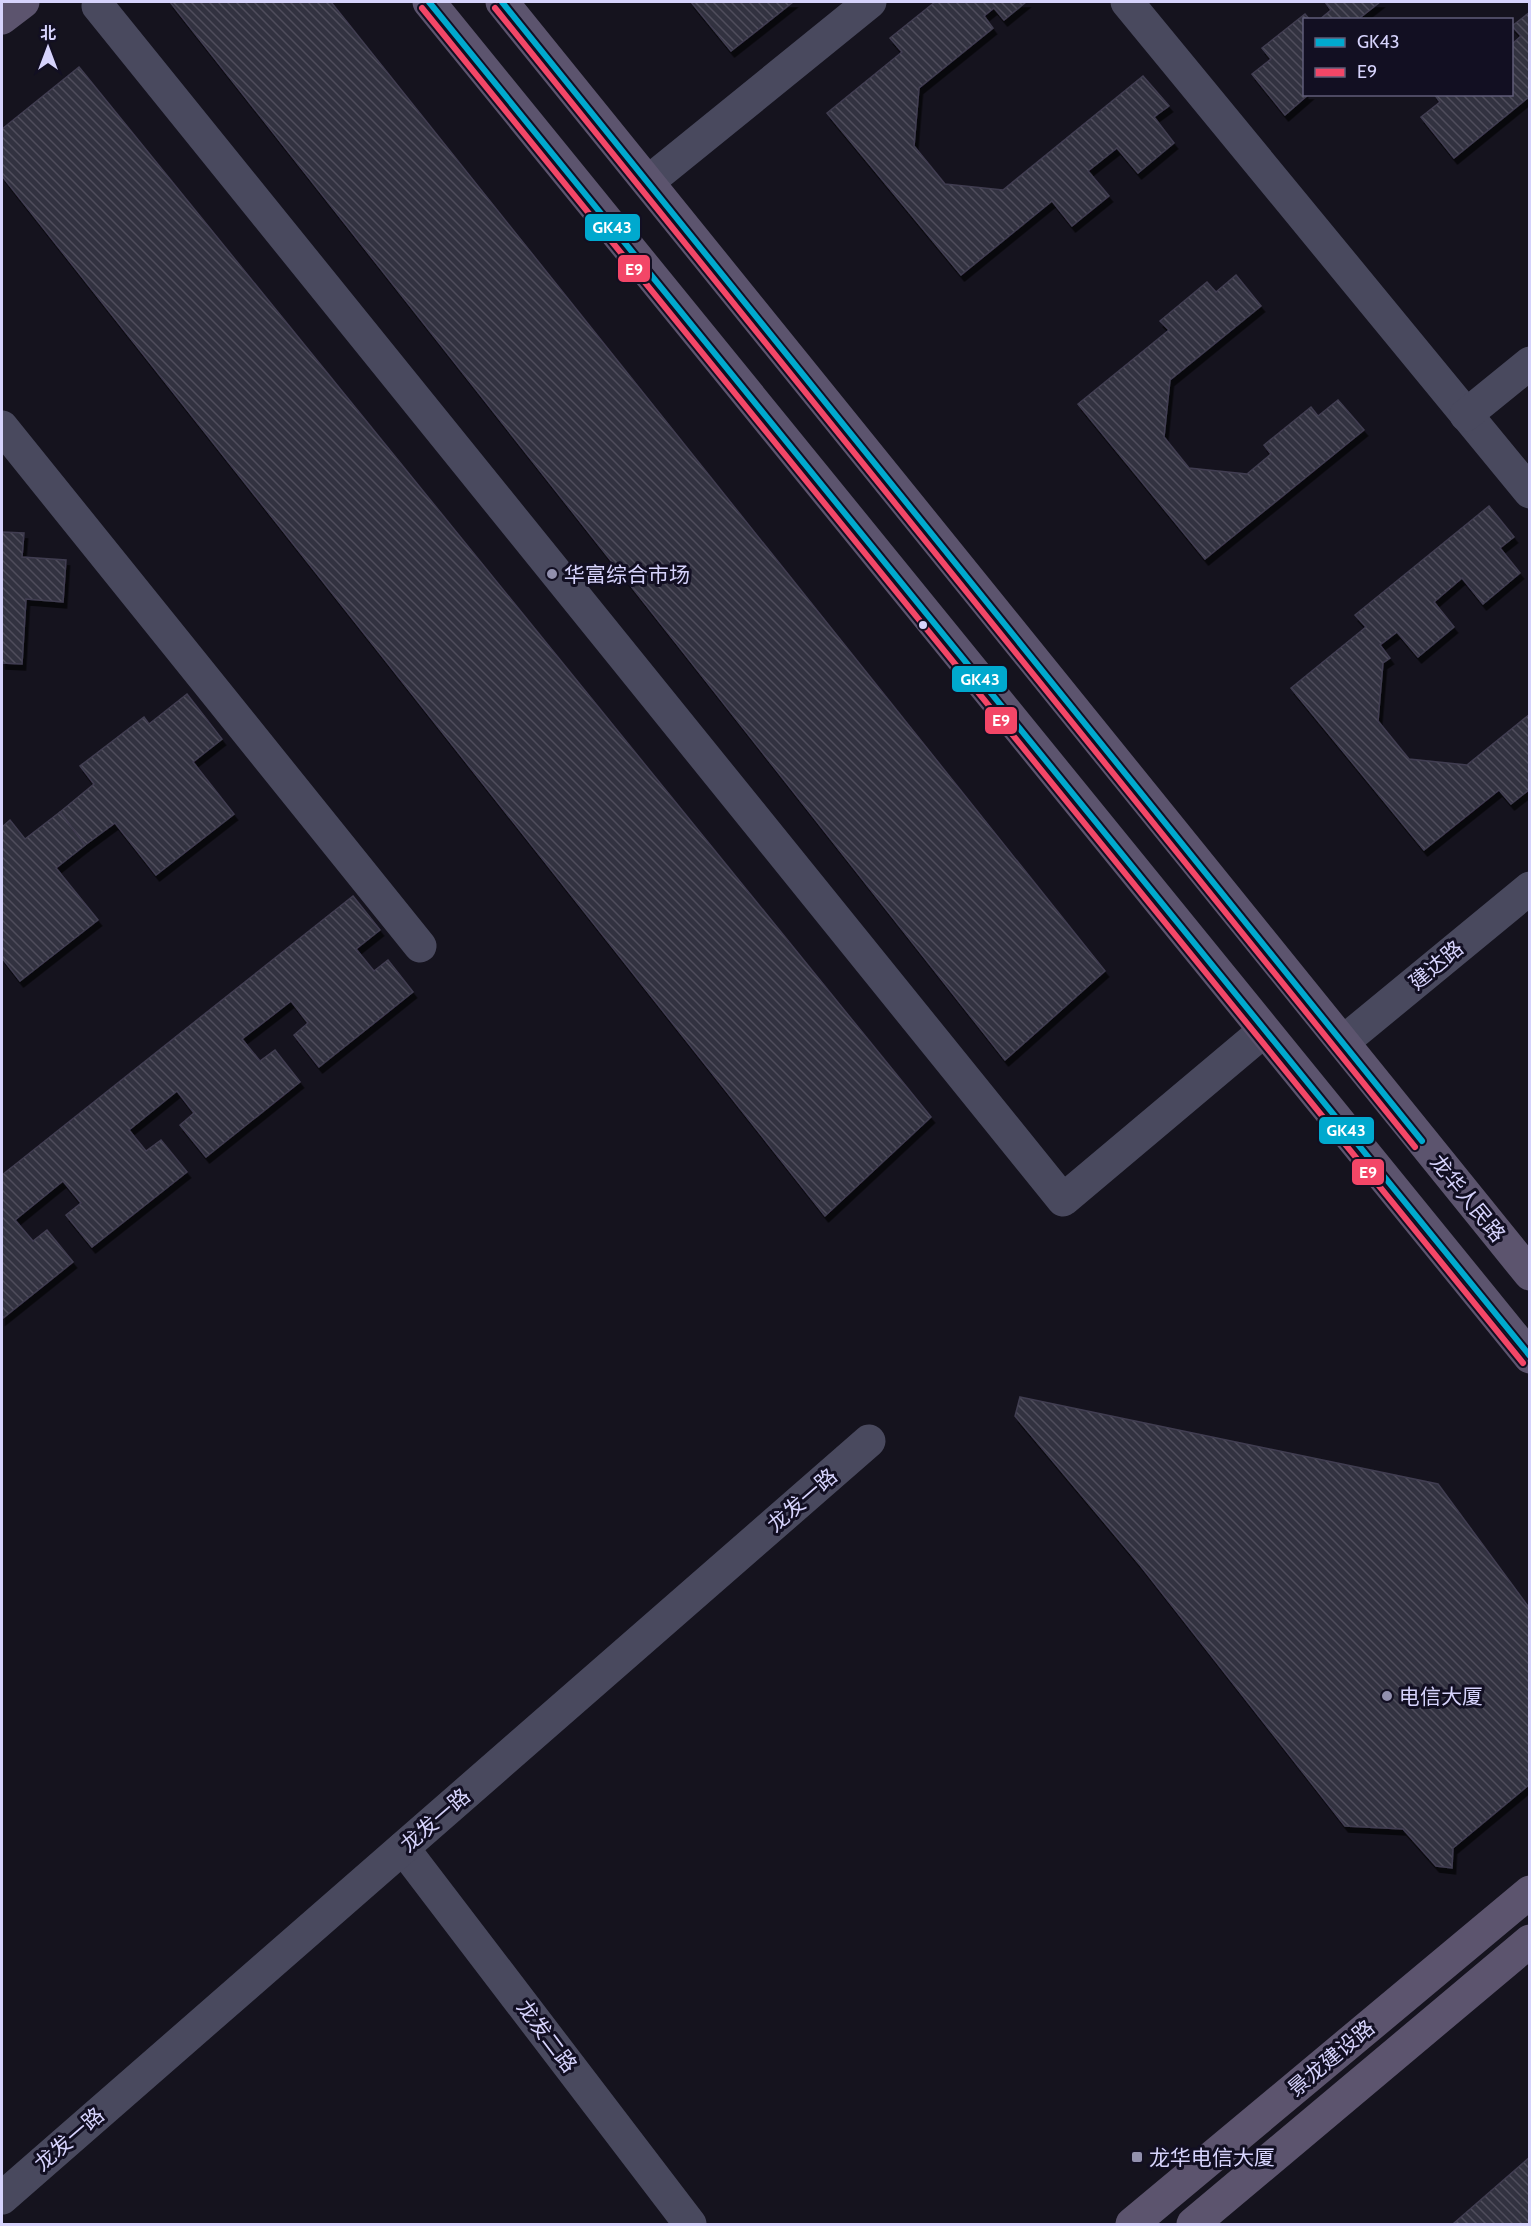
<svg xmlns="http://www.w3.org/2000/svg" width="1531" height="2226" font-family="Cabin,'Noto Sans SC',sans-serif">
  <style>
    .building { fill: url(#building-back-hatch); stroke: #413e51; stroke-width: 1.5; filter: url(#shadow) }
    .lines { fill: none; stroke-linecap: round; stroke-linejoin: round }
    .minor { stroke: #49495e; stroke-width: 33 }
    .major { stroke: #5c546e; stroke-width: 33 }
    .bus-1-casing { stroke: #120f22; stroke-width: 10 }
    .bus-2-casing { stroke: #120f22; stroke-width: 10 }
    .bus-1 { stroke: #00a9ce; stroke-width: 6 }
    .bus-2 { stroke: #f34667; stroke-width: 6 }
    .poi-dot { fill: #9290ae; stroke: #120f22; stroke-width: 2 }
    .bus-dot { fill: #d6d3fc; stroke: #120f22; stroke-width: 2 }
    .labels { text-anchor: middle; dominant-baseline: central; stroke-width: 6; stroke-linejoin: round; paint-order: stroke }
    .poi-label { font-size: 21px; fill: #d6d3fc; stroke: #120f22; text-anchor: start }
    .street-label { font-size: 21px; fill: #d6d3fc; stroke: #120f22 }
    .line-badge { stroke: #120f22; stroke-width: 2 }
    .badge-label { font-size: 16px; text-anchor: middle; font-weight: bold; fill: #fff }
  </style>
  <defs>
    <pattern id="building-back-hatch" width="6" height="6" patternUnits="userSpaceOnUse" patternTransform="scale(1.5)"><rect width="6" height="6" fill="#333140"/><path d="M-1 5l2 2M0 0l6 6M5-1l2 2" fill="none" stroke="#504e5c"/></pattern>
    <filter id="shadow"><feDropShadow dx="3.5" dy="6" stdDeviation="0" flood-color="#0009"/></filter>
  </defs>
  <rect width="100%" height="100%" fill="#15131e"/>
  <g class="building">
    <path d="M170 2H331L1105 971 1005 1060Z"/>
    <path d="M691 2H793L731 51Z"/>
    <path d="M935 2H1026L1004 20 994 8 984 16 993 28 919 88 914 146 945 184 1003 190 1143 76 1169 106 1154 117 1174 143 1138 173 1117 148 1088 171 1109 196 1072 226 1052 201 961 275 827 113 902 52 890 38Z"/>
    <path d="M1325 2H1380L1357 20H1319L1331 10Z"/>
    <path d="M1530 12V96L1454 158 1421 117 1440 102 1434 94H1512V44L1521 36 1512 26Z"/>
    <path d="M1305 14 1310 20H1304V94H1309L1285 115 1252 74 1271 59 1262 48Z"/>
    <path d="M79 67 931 1117 825 1216 2 176V129Z"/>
    <path d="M1236 275 1261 306 1170 380 1164 437 1189 468 1247 474 1271 454 1264 445 1311 407 1318 416 1338 400 1364 430 1205 559 1078 404 1169 330 1160 321 1207 282 1216 292Z"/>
    <path d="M1489 506 1514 537 1500 548 1520 573 1483 604 1462 578 1434 602 1454 627 1418 657 1397 632 1380 645 1390 658 1383 663 1378 721 1409 759 1467 765 1530 714V789L1511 804 1499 790 1424 850 1291 688 1366 627 1355 615Z"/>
    <path d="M2 532 24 533 22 557 66 560 63 602 26 599 22 664 2 663Z"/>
    <path d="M187 694 222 739 193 762 234 814 156 875 115 823 85 845 60 812 94 784 80 766 144 717 149 724Z"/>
    <path d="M60 812 85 845 56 868 98 920 20 981 2 958V827L10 820 25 839Z"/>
    <path d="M353 896 380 930 356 949 374 971 388 960 413 992 319 1067 294 1035 308 1023 291 1001 242 1039 260 1061 275 1050 300 1082 206 1157 180 1125 194 1113 177 1091 129 1130 146 1151 161 1140 187 1172 92 1247 66 1215 81 1203 63 1181 15 1220 33 1241 47 1230 73 1262 2 1319V1175Z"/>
    <path d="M1020 1397 1438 1484 1530 1609V1784L1453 1848 1452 1868 1436 1866 1403 1829 1345 1826 1140 1565 1015 1416Z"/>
    <path d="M1530 2157V2224H1453Z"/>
  </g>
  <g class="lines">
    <g class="minor">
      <path d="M1127 2 1530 492"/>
      <path d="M98 6 1063 1200 1264 1031"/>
      <path d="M648 182 870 2"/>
      <path d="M1466 415 1530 363"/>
      <path d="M2 427 420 946"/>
      <path d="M1343 1042 1530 888"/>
      <path d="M403 1848 690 2224"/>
      <path d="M2 2198 869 1441"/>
    </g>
    <g class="major">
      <path d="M429 2 1530 1357"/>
      <path d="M502 2 1530 1274"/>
      <path d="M2 18 23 2"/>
      <path d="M1132 2224 1530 1892"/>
      <path d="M1193 2224 1530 1941"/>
    </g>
    <defs>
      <g id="bus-1">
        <path d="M429 2 1530 1356"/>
        <path d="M502 2 1422 1141"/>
      </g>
      <g id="bus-2">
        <path d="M422 8 1523 1363"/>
        <path d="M495 8 1415 1147"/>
      </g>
    </defs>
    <use href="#bus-1" class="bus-1-casing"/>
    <use href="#bus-2" class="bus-2-casing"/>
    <use href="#bus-1" class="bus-1"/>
    <use href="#bus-2" class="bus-2"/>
  </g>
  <g class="poi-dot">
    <circle cx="552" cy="574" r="6"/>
    <circle cx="1387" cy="1696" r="6"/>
    <rect x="1131" y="2151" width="12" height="12" rx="3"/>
  </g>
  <circle class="bus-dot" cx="923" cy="625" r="5"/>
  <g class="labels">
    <g class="poi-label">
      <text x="564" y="574">华富综合市场</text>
      <text x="1399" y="1696">电信大厦</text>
      <text x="1149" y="2157">龙华电信大厦</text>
    </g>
    <g class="street-label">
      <text transform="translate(1436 965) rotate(-40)">建达路</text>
      <text transform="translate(1468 1198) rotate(51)">龙华人民路</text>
      <text transform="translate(802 1500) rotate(-41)">龙发一路</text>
      <text transform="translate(435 1820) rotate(-41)">龙发一路</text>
      <text transform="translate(547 2036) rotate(53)">龙发二路</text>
      <text transform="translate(1331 2058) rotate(-40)">景龙建设路</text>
      <text transform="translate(69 2139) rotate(-41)">龙发一路</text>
    </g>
  </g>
  <g class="line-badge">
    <rect x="584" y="213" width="57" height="29" rx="6" fill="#00a9ce"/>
    <rect x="617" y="254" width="34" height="29" rx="6" fill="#f34667"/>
    <rect x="951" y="665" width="57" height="28" rx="6" fill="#00a9ce"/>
    <rect x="984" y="706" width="34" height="29" rx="6" fill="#f34667"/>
    <rect x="1318" y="1116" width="57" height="29" rx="6" fill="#00a9ce"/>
    <rect x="1351" y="1158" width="34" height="28" rx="6" fill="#f34667"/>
  </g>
  <g class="badge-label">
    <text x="612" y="233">GK43</text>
    <text x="634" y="275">E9</text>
    <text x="980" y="685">GK43</text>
    <text x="1001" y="726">E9</text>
    <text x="1346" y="1136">GK43</text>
    <text x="1368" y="1178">E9</text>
  </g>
  <rect width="1531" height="2226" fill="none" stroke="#d6d3fc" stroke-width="6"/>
  <rect x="1303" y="18" width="210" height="78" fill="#120f22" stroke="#605d79" stroke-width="1.5"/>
  <rect x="1315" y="38" width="30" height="9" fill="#00a9ce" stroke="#605d79" stroke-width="1.5"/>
  <text x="1357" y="48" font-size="18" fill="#d6d3fc">GK43</text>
  <rect x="1315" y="68" width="30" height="9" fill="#f34667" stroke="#605d79" stroke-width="1.5"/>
  <text x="1357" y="78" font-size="18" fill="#d6d3fc">E9</text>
  <g transform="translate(48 48)" stroke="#120f22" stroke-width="4.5" paint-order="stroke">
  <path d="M0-4.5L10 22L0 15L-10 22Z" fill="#d6d3fc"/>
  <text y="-9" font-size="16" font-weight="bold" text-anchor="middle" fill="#d6d3fc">北</text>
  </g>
</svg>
